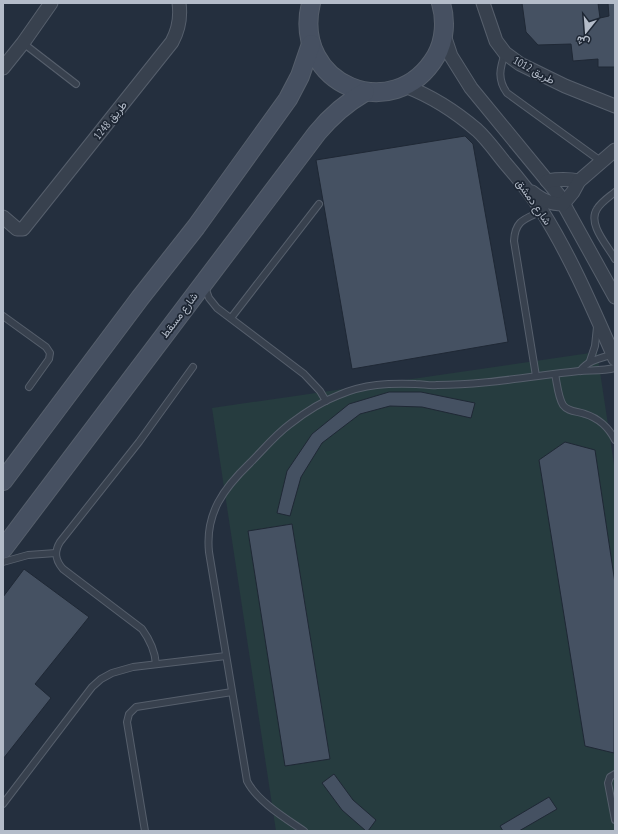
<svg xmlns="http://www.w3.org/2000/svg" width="618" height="834" font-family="'PT Sans Narrow',Vazirmatn,sans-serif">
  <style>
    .green { fill: #263c3f }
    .building { fill: #455162; stroke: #1f2835 }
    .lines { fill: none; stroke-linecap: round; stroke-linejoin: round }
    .lane-casing { stroke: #565f6c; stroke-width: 8 }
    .street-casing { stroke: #565f6c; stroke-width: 15 }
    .secondary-casing { stroke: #565f6c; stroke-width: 20 }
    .lane { stroke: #38414e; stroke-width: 6 }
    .street { stroke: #38414e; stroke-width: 13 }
    .secondary { stroke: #465061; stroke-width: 18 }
    .labels { text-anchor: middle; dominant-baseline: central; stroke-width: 3.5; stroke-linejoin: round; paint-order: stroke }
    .street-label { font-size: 11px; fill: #b4bcc9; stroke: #1d2633 }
  </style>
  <rect width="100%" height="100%" fill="#242f3e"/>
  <path class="green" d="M597 352 615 471V831H276L212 408Z"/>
  <g class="building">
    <path d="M522 3H598L600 18 609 16 608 3H615V67H598V59L573 61 571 44 538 45 526 32Z"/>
    <path d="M465 136 473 144 508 342 352 369 316 160Z"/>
    <path d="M389 392H421L475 403 471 418 422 407 390 406 360 414 322 443 301 477 290 516 277 513 287 471 312 434 349 404Z"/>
    <path d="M565 442 595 450 615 583 614 753 585 746 539 460Z"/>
    <path d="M292 524 330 759 285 766 248 531Z"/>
    <path d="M24 569 89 617 35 684 51 698 3 759V597Z"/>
    <path d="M334 774 353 800 376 820 368 831H366L342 810 322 783Z"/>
    <path d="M549 797 557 809 519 831H503L500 826Z"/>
  </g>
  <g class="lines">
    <defs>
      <g id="lane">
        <path d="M23 43 76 84"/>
        <path d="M505 53C500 68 497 79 507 93L602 162"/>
        <path d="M615 192C609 197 601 202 597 209 587 224 608 246 615 259"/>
        <path d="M205 287 209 298 217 308 304 374 320 391 326 401"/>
        <path d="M3 316 46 347 50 353 49 359 29 387"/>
        <path d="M231 318 319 204"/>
        <path d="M590 361 595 346 597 327"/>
        <path d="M580 371C588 360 601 358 614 354"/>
        <path d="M555 374C557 383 558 397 563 405 568 412 577 411 585 414 598 418 609 428 615 440"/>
        <path d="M536 376 514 241C515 220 525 219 542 211"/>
        <path d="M3 562 28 555 56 553"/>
        <path d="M156 664C155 651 150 640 142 629L63 569C55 560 54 552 60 542L139 442 193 367"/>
        <path d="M615 774 610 777 608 783 615 820"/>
        <path d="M3 804 92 687 101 679 112 673 133 667 226 656"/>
        <path d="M145 831 127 722 129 714 136 707 232 692"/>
        <path d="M304 831C285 818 257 801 247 781L209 552C205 513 224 488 250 463 263 450 275 435 290 424 303 414 323 401 339 395 364 384 389 383 416 384 423 384 430 386 437 385 485 385 532 376 579 371 591 370 603 371 615 368"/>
      </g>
      <g id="street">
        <path d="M483 3 496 41 505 53 520 64 565 86 615 106"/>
        <path d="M444 35 451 56 471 88 558 194 615 297"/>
        <path d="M3 68 23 43 51 3"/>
        <path d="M405 86C431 96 456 112 477 130 487 139 496 152 505 163 518 178 531 194 542 211 571 257 593 309 615 359"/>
        <path d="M547 181C559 179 568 179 579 181"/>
        <path d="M532 192C542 200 550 204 563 204L573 192 579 181 615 150"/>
        <path d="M3 217 17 229H23L172 42C179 29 181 17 179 3"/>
      </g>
      <g id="secondary">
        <path d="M311 3C291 85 394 127 436 56 445 40 446 20 441 3"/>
        <path d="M3 481 140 298 196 227 288 99 300 76 311 44"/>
        <path d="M3 549 317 133C331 116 346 103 365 92"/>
      </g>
    </defs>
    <use href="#lane" class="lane-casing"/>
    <use href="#street" class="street-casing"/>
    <use href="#secondary" class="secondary-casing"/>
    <use href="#lane" class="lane"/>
    <use href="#street" class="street"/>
    <use href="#secondary" class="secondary"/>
  </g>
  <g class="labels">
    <g class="street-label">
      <text transform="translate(534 70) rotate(29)">طريق 1012</text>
      <text transform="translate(110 120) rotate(-51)">طريق 1248</text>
      <text transform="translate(534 202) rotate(55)">شارع دمشق</text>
      <text transform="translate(179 315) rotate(-53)">شارع مسقط</text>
    </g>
  </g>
  <rect width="618" height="834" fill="none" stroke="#b4bcc9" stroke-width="8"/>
  <g transform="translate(586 32) rotate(197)" stroke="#1d2633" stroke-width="3" paint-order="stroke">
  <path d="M0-3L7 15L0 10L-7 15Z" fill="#b4bcc9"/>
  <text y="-6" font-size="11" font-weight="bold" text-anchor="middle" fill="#b4bcc9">ش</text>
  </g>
</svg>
